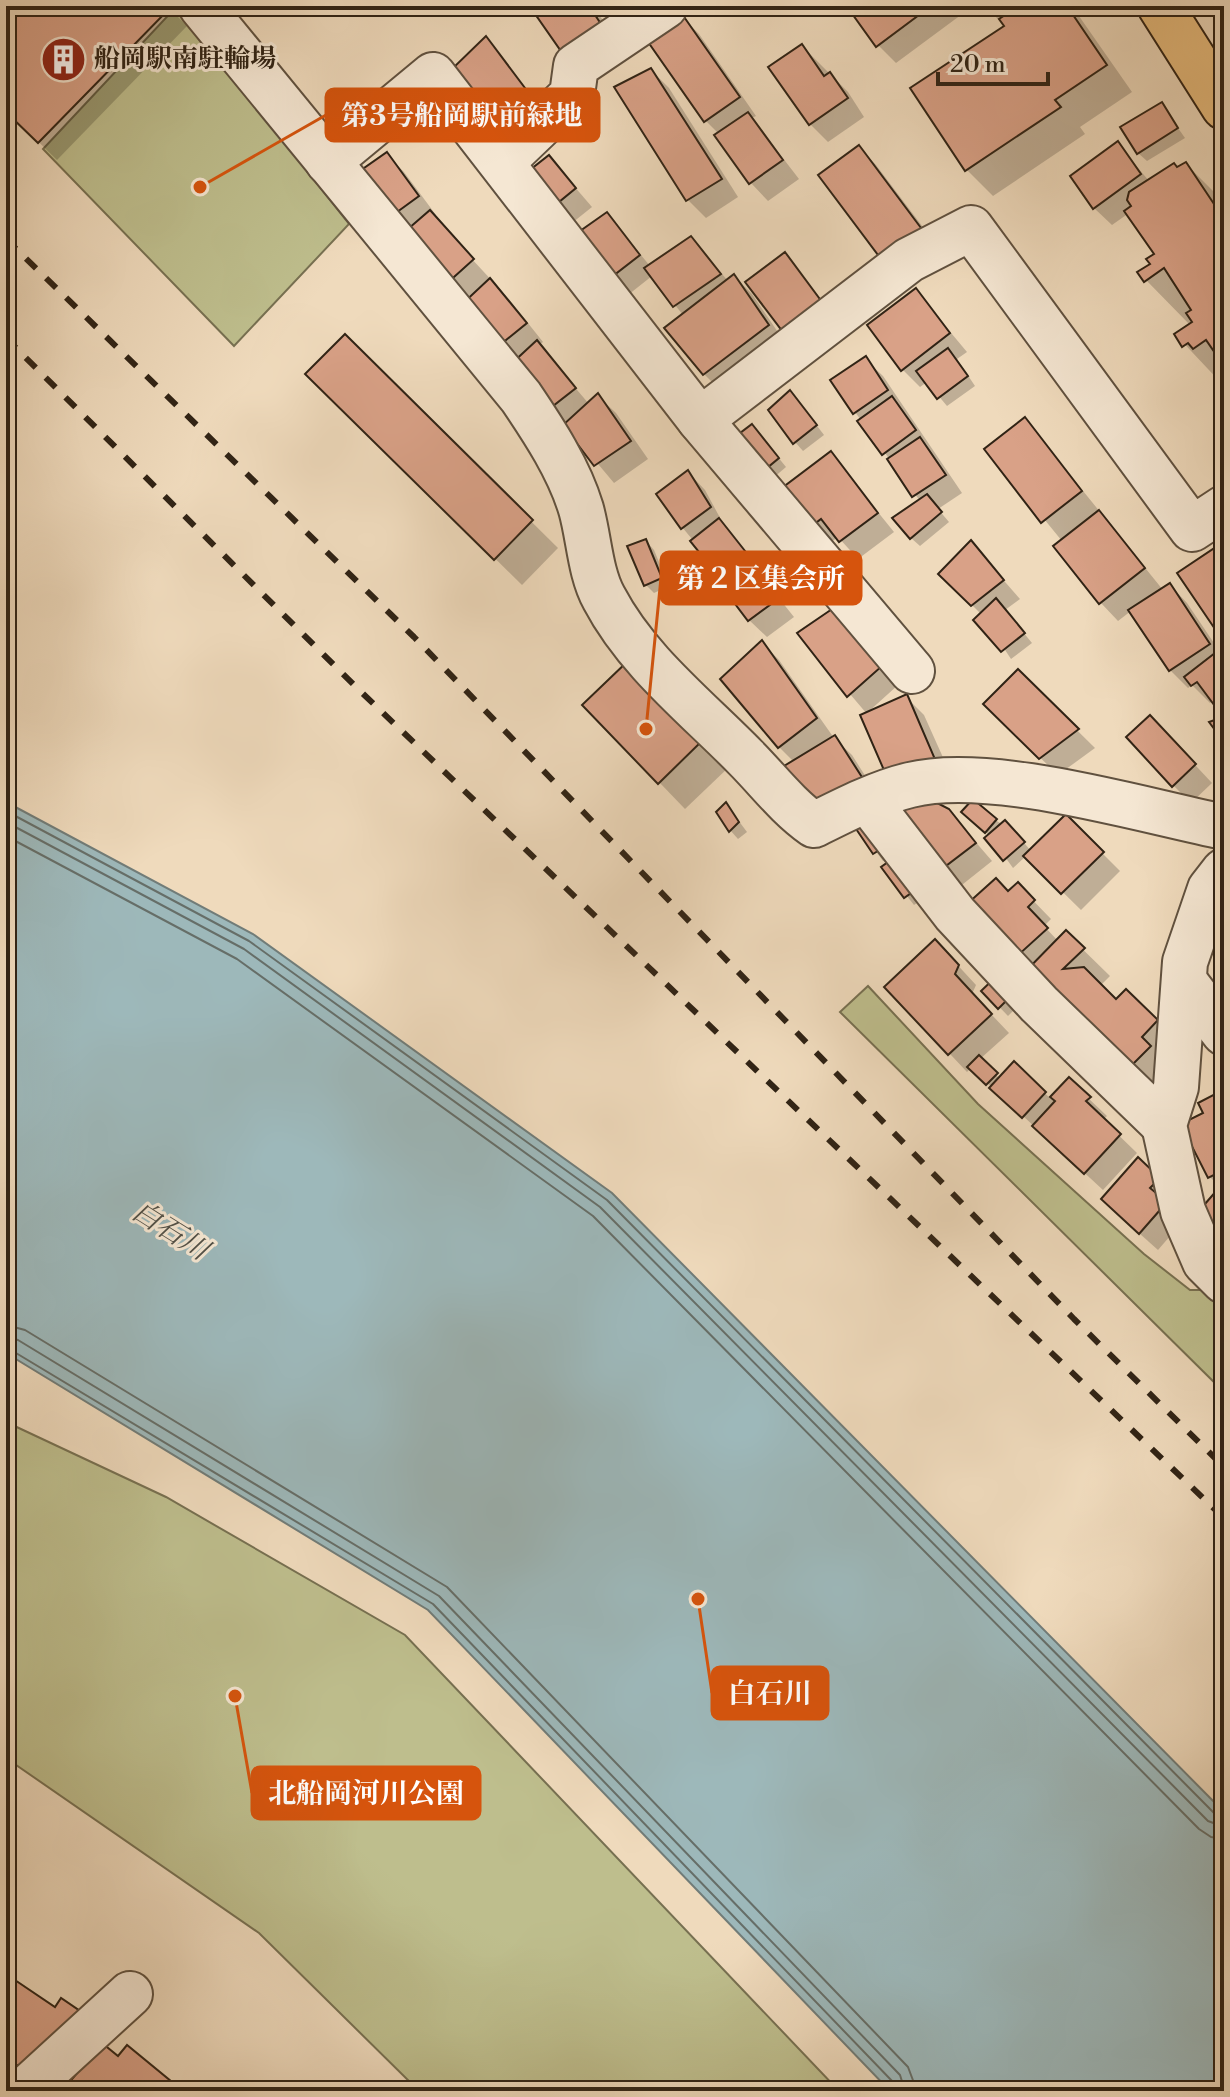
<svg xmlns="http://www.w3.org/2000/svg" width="1230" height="2097" font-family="'Libre Bodoni','Noto Serif JP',serif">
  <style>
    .green { fill: #bebe8d; stroke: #777051; stroke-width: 2 }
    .water { fill: #9db8ba; stroke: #717c78; stroke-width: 2 }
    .shadow { fill: #0003 }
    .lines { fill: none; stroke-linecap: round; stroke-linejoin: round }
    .shore { stroke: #666e68; stroke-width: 2 }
    .building { fill: #d9a187; stroke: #302315; stroke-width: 2 }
    .minor-casing { stroke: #60513f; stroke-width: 48 }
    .major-casing { stroke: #302315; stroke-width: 48 }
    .minor { stroke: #f5e7d3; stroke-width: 44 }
    .major { stroke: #e8bd7e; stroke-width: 44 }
    .rail { stroke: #302315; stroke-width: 6; stroke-dasharray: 14 14; stroke-linecap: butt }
    .labels { text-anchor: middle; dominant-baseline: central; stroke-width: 6; stroke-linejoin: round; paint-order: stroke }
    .poi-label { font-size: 26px; font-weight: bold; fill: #302315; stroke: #f5e7d3; text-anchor: start }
    .water-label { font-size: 28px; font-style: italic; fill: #515047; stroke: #f5e7d3 }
    .leader { fill: none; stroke: #d6540d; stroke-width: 3 }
    .callout-dot { fill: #d6540d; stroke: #f5e7d3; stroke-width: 3 }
    .callout { fill: #d6540d; stroke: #d6540d; stroke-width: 3 }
    .callout-label { font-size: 28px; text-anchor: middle; font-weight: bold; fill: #fff }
  </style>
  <rect width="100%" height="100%" fill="#efdabc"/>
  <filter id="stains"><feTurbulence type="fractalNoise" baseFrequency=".0025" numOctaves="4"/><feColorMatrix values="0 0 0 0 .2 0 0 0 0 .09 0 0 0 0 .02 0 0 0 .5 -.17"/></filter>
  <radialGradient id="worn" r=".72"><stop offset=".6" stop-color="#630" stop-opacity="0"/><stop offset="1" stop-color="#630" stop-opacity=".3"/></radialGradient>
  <g class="green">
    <path d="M177 6 349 224 234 346 43 149Z"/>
    <path d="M868 986 978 1104 1144 1254 1190 1290H1204L1224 1309V1392L840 1012Z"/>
    <path d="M6 1422 166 1497 405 1635 839 2091H419L259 1933 6 1758Z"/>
  </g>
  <path class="water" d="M6 802 253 934 612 1193 1224 1812V2091H890L428 1610 6 1353Z"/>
  <g class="shadow">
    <path d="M7 6H167L187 26 57 160 6 110Z"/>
    <path d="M544 6H593L620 45Z"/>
    <path d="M869 6H973L896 63 878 45Z"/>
    <path d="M986 6H1072L1132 92 1080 127 1085 134 993 196 967 170 1005 27Z"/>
    <path d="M681 16 699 34 756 116 752 118 799 179 768 201 751 183 719 134 706 121Z"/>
    <path d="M486 39 551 119 516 144 499 126Z"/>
    <path d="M802 46 848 92 864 117 828 142 810 124Z"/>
    <path d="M651 70 669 88 738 197 706 218 688 200 617 88Z"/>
    <path d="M1161 104 1185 138 1147 161 1138 153Z"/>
    <path d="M1118 144 1149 181 1186 164 1224 202V386L1176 335 1191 326 1146 280 1156 254 1129 213 1112 225 1094 208Z"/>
    <path d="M859 147 876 165 944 255 821 175Z"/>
    <path d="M386 154 404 172 436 215 433 217 508 298 543 342 539 345 589 404 598 396 616 413 648 459 614 483 567 427 564 430 395 214Z"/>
    <path d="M549 157 592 207 567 227 549 209Z"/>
    <path d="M607 214 650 266 691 238 728 281 734 276 752 294 786 344 722 392 704 374 683 315 652 276 628 295 610 278Z"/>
    <path d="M784 255 841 325 805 352Z"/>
    <path d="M916 291 967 352 957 359 975 386 947 406 927 382 920 387 902 369Z"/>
    <path d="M345 337 558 548 522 585 308 374Z"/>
    <path d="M865 359 883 376 962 493 938 509 949 522 920 546 911 538 920 501 855 412Z"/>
    <path d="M798 401 824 435 803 451 795 442Z"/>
    <path d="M1025 419 1163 590 1170 585 1187 603 1220 652 1224 648V715L1213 700 1210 703 1192 685 1188 688 1170 670 1131 611 1118 621 1101 603 1056 546 1062 541 987 449Z"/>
    <path d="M760 435 786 467 765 485Z"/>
    <path d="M831 454 894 532 858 559 838 537 822 549 804 531Z"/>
    <path d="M688 472 705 490 725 527 765 574 762 577 794 617 767 637 749 620 730 585 682 527Z"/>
    <path d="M646 541 654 550 669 586 654 593 645 584Z"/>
    <path d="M971 543 1020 599 1005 610 1032 643 1011 659 982 615 941 574Z"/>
    <path d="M834 610 898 685 867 713 906 697 924 715 954 782 920 796 948 810 992 861 953 892 867 714 799 634Z"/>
    <path d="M762 643 779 660 834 738 852 755 883 804 896 853 883 861 854 822 779 747 722 679Z"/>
    <path d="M629 663 730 766 685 809 659 782Z"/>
    <path d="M1018 672 1095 748 1058 775 985 704Z"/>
    <path d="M1167 735 1212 783 1190 804 1147 801 1151 787 1187 799 1173 785Z"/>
    <path d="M726 804 747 832 738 839 730 830Z"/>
    <path d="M1066 817 1120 871 1081 910 1026 856 1013 868 990 836 972 821 995 820 1014 831 1031 851Z"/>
    <path d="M884 867 927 896 914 905Z"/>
    <path d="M1018 885 1051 919 1044 926 1058 941 1066 933 1110 976 1100 986 1116 1001 1126 991 1183 1048 1148 1102 1018 956 1008 893Z"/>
    <path d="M952 959 976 985 972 994 1009 1033 980 1059 1000 1079 1014 1064 1051 1099 1069 1080 1107 1116 1103 1120 1137 1153 1103 1190 971 1068 967 1072 887 987Z"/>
    <path d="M984 991 1025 999 1008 1016Z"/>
    <path d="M1218 1095 1224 1100V1234L1201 1212 1221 1188 1210 1177 1190 1122 1206 1114Z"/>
    <path d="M1138 1160 1183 1221 1158 1250 1121 1217Z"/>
    <path d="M6 1976 46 2088 6 2061Z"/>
    <path d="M128 2048 178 2091H64L119 2059Z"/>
  </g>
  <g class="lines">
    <g class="shore">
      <path d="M6 811 249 941 607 1200 1215 1814 1224 1817"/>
      <path d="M6 822 244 949 600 1207 1208 1821 1224 1827"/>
      <path d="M6 836 237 959 593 1216 1199 1829 1211 1837 1224 1839"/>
      <path d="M6 1325 25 1330 447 1587 908 2067 917 2091"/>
      <path d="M6 1337 18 1340 439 1596 900 2075 905 2091"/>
      <path d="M6 1347 433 1604 893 2082 895 2091"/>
    </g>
  </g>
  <g class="building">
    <path d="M6 6H170L171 7 38 143 6 112Z"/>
    <path d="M541 6H589L603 27 563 54 533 11Z"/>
    <path d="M866 6H931L876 47 853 15Z"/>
    <path d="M983 6H1000L989 14Z"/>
    <path d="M1019 6H1067L1107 65 1055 100 1061 107 965 171 910 88 1004 26 999 19Z"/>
    <path d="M682 14 740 97 704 122 646 39Z"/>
    <path d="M486 36 534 100 497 128 453 68Z"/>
    <path d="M802 44 824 76 830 72 848 98 809 125 768 67Z"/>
    <path d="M651 68 722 179 686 201 614 87Z"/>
    <path d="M1162 102 1178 128 1137 154 1120 127Z"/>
    <path d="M748 112 783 160 749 184 714 135Z"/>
    <path d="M1118 141 1141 174 1093 209 1070 176Z"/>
    <path d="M859 145 927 236 887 267 818 175Z"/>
    <path d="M387 152 419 196 393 215 357 173Z"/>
    <path d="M549 155 576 188 548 211 521 177Z"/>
    <path d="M1186 162 1224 219V366L1206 340 1193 349 1188 343 1182 347 1174 334 1192 322 1186 313 1191 310 1164 268 1144 282 1137 272 1150 264 1146 259 1154 254 1124 211 1131 206 1127 200 1129 192 1174 163 1177 167Z"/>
    <path d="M430 210 474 259 444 286 401 235Z"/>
    <path d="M607 212 640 255 609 279 573 236Z"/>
    <path d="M691 236 721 274 673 307 644 268Z"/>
    <path d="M785 252 825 306 786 336 745 282Z"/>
    <path d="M734 274 769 325 703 375 664 328Z"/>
    <path d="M490 278 527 323 495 349 459 307Z"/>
    <path d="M916 288 950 333 901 371 867 325Z"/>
    <path d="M345 334 533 520 494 560 305 374Z"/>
    <path d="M537 340 576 388 544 413 509 366Z"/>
    <path d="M948 348 968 376 937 399 916 371Z"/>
    <path d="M866 356 888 390 853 414 830 380Z"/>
    <path d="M790 390 817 425 793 444 768 410Z"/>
    <path d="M598 393 631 441 594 466 563 425Z"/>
    <path d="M892 396 916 430 882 455 857 421Z"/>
    <path d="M1025 417 1082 491 1041 523 984 449Z"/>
    <path d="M752 424 779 458 755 478 727 443Z"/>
    <path d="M920 437 946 475 912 497 887 459Z"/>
    <path d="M831 451 878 513 839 542 821 519 803 533 774 494Z"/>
    <path d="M688 470 711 507 681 529 656 494Z"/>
    <path d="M927 494 942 512 910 539 892 518Z"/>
    <path d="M1099 510 1145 568 1099 604 1053 546Z"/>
    <path d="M719 518 749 556 720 578 690 541Z"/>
    <path d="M646 539 662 578 644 586 627 546Z"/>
    <path d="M971 540 1004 580 971 606 938 574Z"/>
    <path d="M1216 547 1224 559V632L1219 635 1177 573Z"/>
    <path d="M754 566 778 599 748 621 723 588Z"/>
    <path d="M1170 583 1210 644 1169 671 1128 610Z"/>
    <path d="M996 598 1025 633 1001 652 973 620Z"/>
    <path d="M835 607 882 666 847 697 797 633Z"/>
    <path d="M762 640 817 718 778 748 720 679Z"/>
    <path d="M1224 646V742L1209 722 1223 717 1197 682 1191 686 1184 677Z"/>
    <path d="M629 660 705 738 658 784 582 705Z"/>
    <path d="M1018 669 1079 729 1039 759 983 704Z"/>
    <path d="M907 694 937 764 890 784 860 715Z"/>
    <path d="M1150 715 1196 764 1172 787 1126 737Z"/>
    <path d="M835 735 867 785 816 817 784 766Z"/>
    <path d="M914 791 949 809 976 843 934 875 885 813Z"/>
    <path d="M973 799 997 819 985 833 961 812Z"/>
    <path d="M726 802 739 822 729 832 716 812Z"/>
    <path d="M1066 814 1104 852 1061 894 1023 856Z"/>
    <path d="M850 820 889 844 873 854Z"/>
    <path d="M1005 820 1025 842 1003 861 984 838Z"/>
    <path d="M898 855 921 886 904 898 881 867Z"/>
    <path d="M996 878 1008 891 1018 882 1035 900 1028 907 1048 928 1016 957 967 904Z"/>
    <path d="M1224 925V968L1203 941Z"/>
    <path d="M1066 930 1085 948 1063 969 1084 967 1116 999 1126 989 1158 1020 1142 1037 1151 1046 1120 1077 1019 978Z"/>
    <path d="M935 939 959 965 955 974 992 1014 948 1055 884 987Z"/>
    <path d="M1001 972 1018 989 998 1009 981 991Z"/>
    <path d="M979 1055 998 1073 986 1085 967 1067Z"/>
    <path d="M1014 1061 1046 1092 1022 1118 989 1088Z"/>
    <path d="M1069 1077 1091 1097 1086 1101 1121 1134 1084 1174 1032 1126 1055 1101 1050 1097Z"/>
    <path d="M1219 1092 1224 1102V1170L1208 1178 1178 1119 1186 1115 1189 1120 1203 1113 1198 1103Z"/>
    <path d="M1138 1157 1160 1178 1150 1188 1167 1202 1139 1234 1101 1199Z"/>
    <path d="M1224 1182V1234L1198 1212Z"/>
    <path d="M6 1974 55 2007 61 1998 83 2013 28 2072 6 2058Z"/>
    <path d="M102 2043 118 2056 127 2045 172 2082 165 2091H62Z"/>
  </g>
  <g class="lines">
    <defs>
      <g id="minor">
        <path d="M201 6 521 397C544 431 569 469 581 509 589 537 590 573 604 598 637 661 696 707 745 757 768 780 787 806 814 825 844 810 877 793 910 785 991 765 1140 810 1224 827"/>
        <path d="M328 162 433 75 700 420 912 671"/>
        <path d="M502 162 572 95 576 66 665 6"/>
        <path d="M700 420 909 260 971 228 1192 529 1224 508"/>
        <path d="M868 801 955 914 1039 1004 1164 1125"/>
        <path d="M1224 871 1210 889 1185 962 1176 1087 1164 1125 1183 1211 1205 1262 1224 1281"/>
        <path d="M1185 982 1224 1033"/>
        <path d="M24 2091 130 1994"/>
      </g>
      <path id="major" d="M1160 6 1224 107"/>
    </defs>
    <use href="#minor" class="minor-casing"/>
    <use href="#major" class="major-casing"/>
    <use href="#minor" class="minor"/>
    <use href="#major" class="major"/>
    <g class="rail">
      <path d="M6 239 414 637 1074 1319 1224 1467"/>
      <path d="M6 338 358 689 1224 1518"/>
    </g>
  </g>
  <defs>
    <symbol id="building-disc" viewBox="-11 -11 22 22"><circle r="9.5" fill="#8f2418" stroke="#f5e7d3"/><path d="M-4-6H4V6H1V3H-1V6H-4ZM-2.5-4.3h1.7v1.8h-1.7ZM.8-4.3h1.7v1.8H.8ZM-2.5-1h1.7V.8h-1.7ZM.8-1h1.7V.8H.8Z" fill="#fff"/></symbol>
  </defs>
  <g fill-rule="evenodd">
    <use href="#building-disc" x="38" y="34" width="51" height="51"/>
  </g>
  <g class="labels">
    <g class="poi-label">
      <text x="94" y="59">船岡駅南駐輪場</text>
    </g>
    <g class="water-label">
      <text transform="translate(170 1231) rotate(32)">白石川</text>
    </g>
  </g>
  <path class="leader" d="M200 187L326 115M646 729L661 578M698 1599L712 1693M235 1696L252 1793"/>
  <g class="callout-dot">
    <circle cx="200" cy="187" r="8"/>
    <circle cx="646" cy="729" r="8"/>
    <circle cx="698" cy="1599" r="8"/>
    <circle cx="235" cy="1696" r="8"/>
  </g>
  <g class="callout">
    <rect x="326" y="89" width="273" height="52" rx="8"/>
    <rect x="661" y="552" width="200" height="52" rx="8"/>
    <rect x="712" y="1667" width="116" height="52" rx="8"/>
    <rect x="252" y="1767" width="228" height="52" rx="8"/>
  </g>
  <g class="callout-label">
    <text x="462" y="125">第3号船岡駅前緑地</text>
    <text x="761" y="588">第２区集会所</text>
    <text x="770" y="1703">白石川</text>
    <text x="366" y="1803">北船岡河川公園</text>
  </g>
  <rect width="1230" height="2097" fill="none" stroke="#efdabc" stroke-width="32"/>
  <rect x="8" y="8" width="1214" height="2081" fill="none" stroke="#302315" stroke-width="4"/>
  <rect x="16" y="16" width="1198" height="2065" fill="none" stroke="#302315" stroke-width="2"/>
  <path d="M938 72v12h110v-12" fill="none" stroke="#302315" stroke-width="4"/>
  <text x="950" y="72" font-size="24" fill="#302315" stroke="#f5e7d3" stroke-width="6" paint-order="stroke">20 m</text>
  <rect width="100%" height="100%" filter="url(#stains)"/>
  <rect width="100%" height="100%" fill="url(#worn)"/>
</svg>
